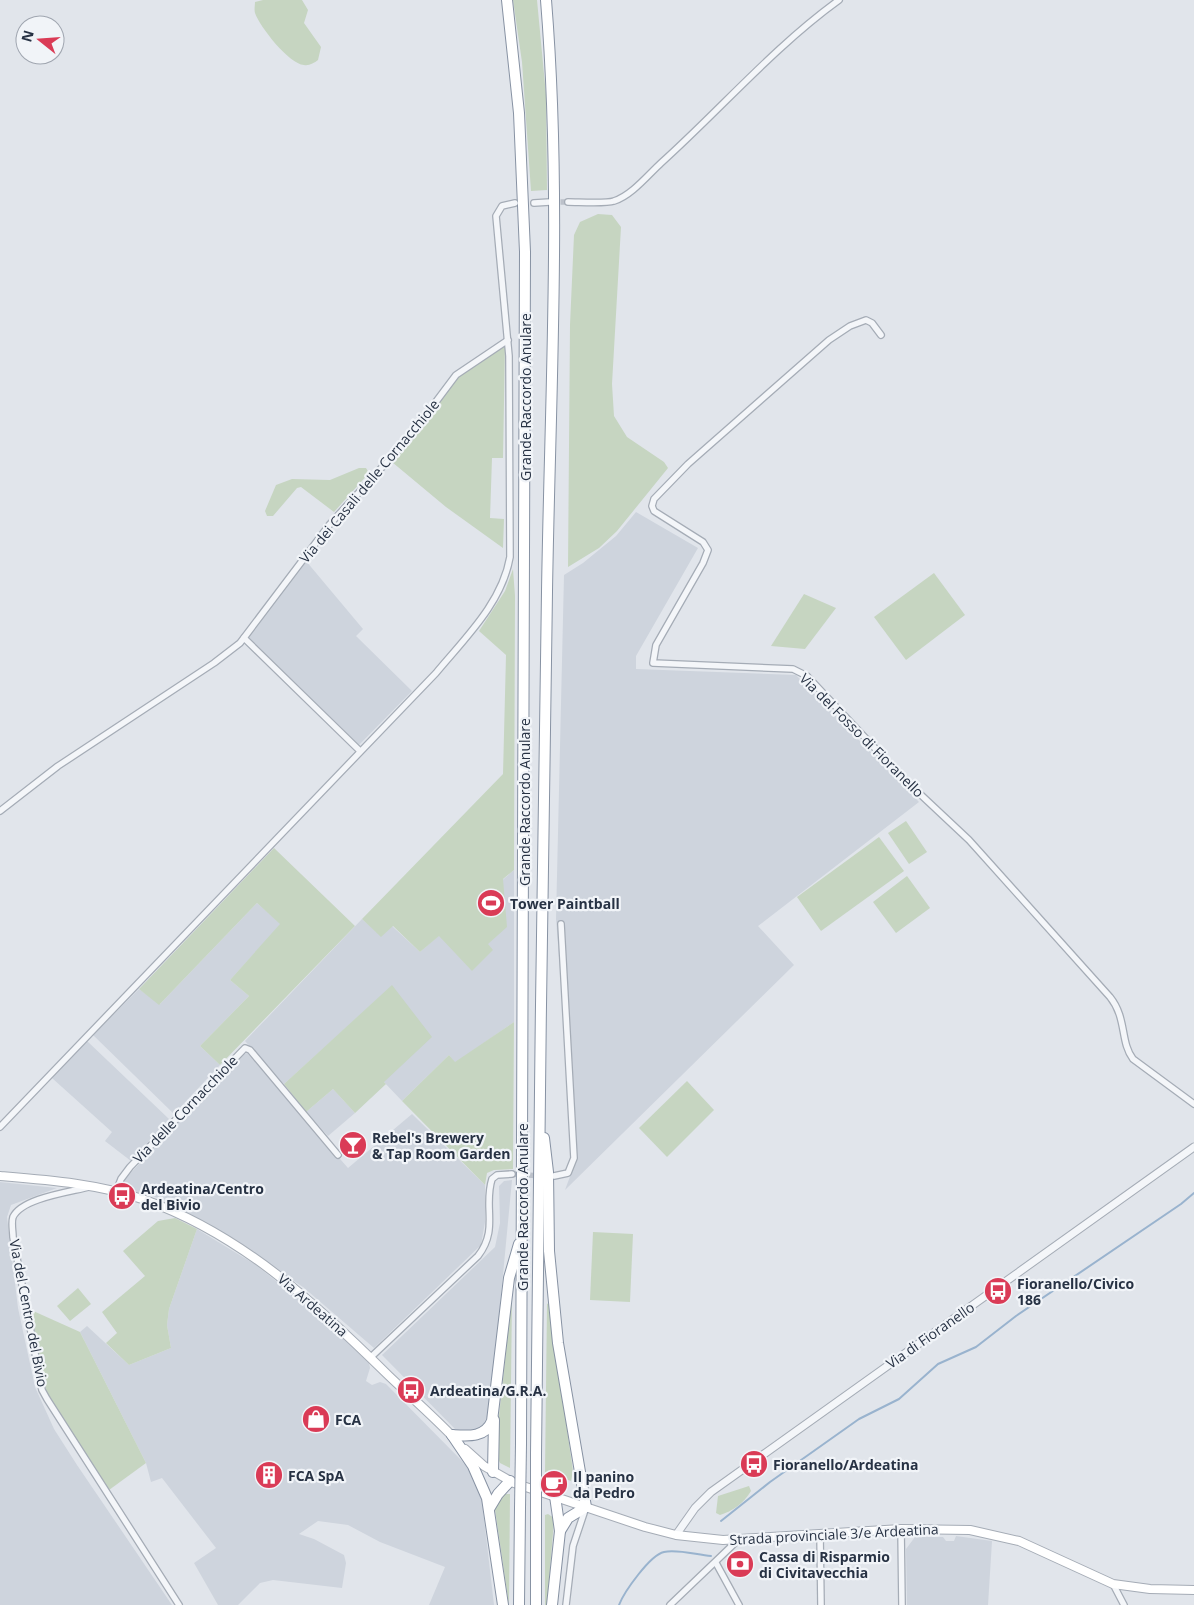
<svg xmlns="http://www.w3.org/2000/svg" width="1194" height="1605" font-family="'Open Sans',sans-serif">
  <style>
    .built { fill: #ced4dd }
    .green { fill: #c6d5c1 }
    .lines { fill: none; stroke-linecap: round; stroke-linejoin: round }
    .stream { stroke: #99b3ce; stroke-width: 2 }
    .minor-tunnel { stroke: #bcc1ca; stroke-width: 5.5; stroke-dasharray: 5.5 3; stroke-linecap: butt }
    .minor-casing { stroke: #a5acb6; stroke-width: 8 }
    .tertiary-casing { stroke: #a5acb6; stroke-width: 9 }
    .secondary-casing { stroke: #a5acb6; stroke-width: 10 }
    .motorway-casing { stroke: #8792a3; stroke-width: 12 }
    .minor { stroke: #f4f6f9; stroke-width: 5.5 }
    .tertiary { stroke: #f4f6f9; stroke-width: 7 }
    .secondary { stroke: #fff; stroke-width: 8 }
    .motorway { stroke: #fff; stroke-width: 10 }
    .motorway-bridge-casing { stroke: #8792a3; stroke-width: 12; stroke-linecap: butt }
    .motorway-bridge { stroke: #fff; stroke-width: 10 }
    .labels { text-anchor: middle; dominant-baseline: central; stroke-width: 4.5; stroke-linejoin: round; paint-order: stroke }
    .street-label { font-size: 14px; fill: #273244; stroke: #f1f4f8 }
    .poi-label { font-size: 14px; font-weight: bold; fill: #273244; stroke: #f1f4f8; text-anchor: start }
  </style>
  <rect width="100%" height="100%" fill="#e1e5eb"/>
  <g class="built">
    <path d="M636 512 698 548 636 656V669L796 675 919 802 758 926 794 965 565 1190 575 1163 556 919 564 575 583 563 616 536Z"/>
    <path d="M306 561 363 629 356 636 412 691 359 745 248 637Z"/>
    <path d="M514 870V1022L455 1063 449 1055 402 1101 384 1082 392 986 284 1084 245 1041 362 919 381 936 392 926 420 952Z"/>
    <path d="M257 903 281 924 230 980 249 996 200 1046 220 1065 174 1114 93 1035 139 989 160 1004Z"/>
    <path d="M87 1041 169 1119 131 1161 105 1141 112 1132 52 1078Z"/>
    <path d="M247 1053 348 1168 412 1114 485 1185V1222L481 1245 374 1348 303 1287 194 1217 166 1200 123 1188 124 1180 242 1055Z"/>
    <path d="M333 1089 355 1113 328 1136 306 1112Z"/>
    <path d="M512 1180 490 1411 482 1427 475 1430 458 1432 382 1355 495 1247 500 1223 499 1186 504 1181Z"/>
    <path d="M0 1182 57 1188 11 1205 7 1217 18 1308 35 1387 54 1429 77 1465 172 1605H0Z"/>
    <path d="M197 1229 256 1265 321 1317 320 1319 330 1325 369 1363 370 1368 366 1381 372 1385 380 1382 386 1384 467 1466 473 1474 482 1501 494 1605H429L445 1567 380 1542 348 1525 318 1521 299 1534 314 1539 344 1555 346 1563 342 1588 273 1580 260 1583 238 1605H218L194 1563 216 1548 162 1478 151 1482 146 1463 80 1332 87 1326 129 1365 171 1348 167 1325 169 1309Z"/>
    <path d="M956 1536 992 1541 988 1605H907L906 1549 915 1537H943L946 1541H954Z"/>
  </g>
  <g class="green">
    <path d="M263 0H302L308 10 304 23 321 47 318 60C314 63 309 66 304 65 289 64 260 27 255 13 254 10 255 5 255 2Z"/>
    <path d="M513 0H537L546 95 547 190 531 191 522 62Z"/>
    <path d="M598 214 612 215 621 227 612 384 614 416 627 437 664 462 668 468 617 531 599 548 568 567 570 325 574 235 580 222Z"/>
    <path d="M505 346 503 458H492L490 518 504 519 503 548 446 507 392 462 412 440 459 375Z"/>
    <path d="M359 468H366L369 473 334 512 301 487 297 488 273 516H267L265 511 276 485 292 479 330 480Z"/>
    <path d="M513 569 515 596 514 870 503 879 507 927 488 944 493 950 472 971 439 936 420 952 393 926 381 937 362 919 503 774 506 655 479 631 505 591Z"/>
    <path d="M934 573 965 615 906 660 874 617Z"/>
    <path d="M804 594 836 608 805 649 771 646Z"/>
    <path d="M906 821 927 852 909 864 888 833Z"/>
    <path d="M879 837 904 871 821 931 797 897Z"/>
    <path d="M274 848 355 926 220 1065 200 1046 249 996 230 980 280 924 257 903 159 1005 139 989Z"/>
    <path d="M907 876 930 908 896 933 873 902Z"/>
    <path d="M392 985 432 1037 384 1082 386 1084 355 1113 333 1089 306 1112 284 1084Z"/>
    <path d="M514 1022 513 1169 494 1170 487 1173 485 1185 402 1101 449 1055 455 1062Z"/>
    <path d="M687 1081 714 1110 667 1157 639 1128Z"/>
    <path d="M175 1218 197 1229 169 1309 167 1325 171 1348 129 1365 106 1343 117 1333 102 1312 145 1276 123 1251 158 1221Z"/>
    <path d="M593 1232 633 1234 630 1302 590 1300Z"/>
    <path d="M78 1288 91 1304 70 1321 57 1306Z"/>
    <path d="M512 1297 510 1468 500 1463 495 1452Z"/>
    <path d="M549 1303 573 1471 571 1481 545 1472 547 1304Z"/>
    <path d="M31 1310 80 1332 146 1463 109 1490 46 1391Z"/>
    <path d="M749 1486 751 1491C744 1503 733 1511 720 1515L716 1513 718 1496Z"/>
    <path d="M501 1494H510L509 1605 494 1503Z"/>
    <path d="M548 1514 554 1518V1521L547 1605H545V1515Z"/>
  </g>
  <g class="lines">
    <g class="stream">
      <path d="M721 1521 770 1482 859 1419 899 1399 938 1364 976 1347 1016 1316 1181 1204 1194 1193"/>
      <path d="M619 1605C624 1592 650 1555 664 1552 678 1549 697 1555 711 1556"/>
    </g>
    <g class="minor-tunnel">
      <path d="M552 202H568"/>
      <path d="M512 1174 542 1176"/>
    </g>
    <defs>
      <g id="minor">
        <path d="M568 202C579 202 605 204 614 201 631 196 648 175 661 163 721 109 774 47 839 0"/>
        <path d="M534 203 550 202"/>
        <path d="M881 335 872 323 866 320 850 326 829 340 688 464 654 499 652 506 654 511 703 542 708 550 703 563 656 645 653 663 793 669 807 676 904 779 969 840 1110 997C1127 1018 1120 1042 1133 1059L1194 1104"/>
        <path d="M244 638 360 751"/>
        <path d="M0 811 58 766 214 663 240 643 330 524 408 439 456 375 508 340"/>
        <path d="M0 1127 436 673C465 638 502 603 510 557L509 356 496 216 502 206 515 203"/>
        <path d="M554 1176 568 1173 574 1158 561 924"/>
        <path d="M89 1187C70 1192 22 1198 13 1217 11 1223 13 1231 13 1237L42 1390 47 1399 179 1605"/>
        <path d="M116 1192 121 1179 130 1167 245 1048 250 1050 338 1155"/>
        <path d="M371 1357 478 1256C499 1229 483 1207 492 1179L497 1175 512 1174"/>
        <path d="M901 1529 902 1605"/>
        <path d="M820 1534 821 1605"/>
        <path d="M716 1563 739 1605"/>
        <path d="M1113 1584 1124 1605"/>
        <path d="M566 1605 573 1546 586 1507"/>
        <path d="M670 1605 738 1540"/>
      </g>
      <path id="tertiary" d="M676 1535 695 1508 711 1492 1194 1147"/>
      <g id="secondary">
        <path d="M0 1176C48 1180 100 1184 145 1200 243 1235 317 1305 389 1376 411 1397 434 1417 455 1439"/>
        <path d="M465 1449 484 1466 514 1483 645 1527 676 1535 723 1540 901 1529 970 1530 1019 1541 1113 1584 1150 1589 1194 1590"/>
      </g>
      <g id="motorway">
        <path d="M507 0 519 113 525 252 521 1444"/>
        <path d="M544 1138 548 1172 549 1251 558 1343 586 1507 568 1518 560 1531"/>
        <path d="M452 1435C468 1436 485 1438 492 1421L509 1278 519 1244"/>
        <path d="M452 1435 473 1466 487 1498 503 1605"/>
        <path d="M536 1454C539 1167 542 879 547 592 550 395 562 196 546 0"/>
        <path d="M493 1472 494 1420"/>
        <path d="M489 1509 498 1494 510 1481"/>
        <path d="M519 1605 520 1508"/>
        <path d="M536 1605V1517"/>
        <path d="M552 1605 560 1531 555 1496"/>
      </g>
    </defs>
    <use href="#minor" class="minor-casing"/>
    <use href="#tertiary" class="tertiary-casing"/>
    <use href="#secondary" class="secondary-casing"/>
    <use href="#motorway" class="motorway-casing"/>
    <use href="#minor" class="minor"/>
    <use href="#tertiary" class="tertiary"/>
    <use href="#secondary" class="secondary"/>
    <use href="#motorway" class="motorway"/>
    <defs>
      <g id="motorway-bridge">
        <path d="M520 1508 521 1444"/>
        <path d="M536 1517V1454"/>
      </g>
    </defs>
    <use href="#motorway-bridge" class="motorway-bridge-casing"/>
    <use href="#motorway-bridge" class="motorway-bridge"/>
  </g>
  <defs>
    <symbol id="stadium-disc" viewBox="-11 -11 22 22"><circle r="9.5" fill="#da3b56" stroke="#f1f4f8"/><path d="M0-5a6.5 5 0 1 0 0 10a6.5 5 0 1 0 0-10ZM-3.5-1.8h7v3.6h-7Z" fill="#fff"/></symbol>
    <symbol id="bar-disc" viewBox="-11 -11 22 22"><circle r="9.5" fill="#da3b56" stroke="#f1f4f8"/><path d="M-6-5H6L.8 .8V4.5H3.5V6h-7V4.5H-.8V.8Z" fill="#fff"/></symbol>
    <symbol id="bus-disc" viewBox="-11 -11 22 22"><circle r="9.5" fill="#da3b56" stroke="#f1f4f8"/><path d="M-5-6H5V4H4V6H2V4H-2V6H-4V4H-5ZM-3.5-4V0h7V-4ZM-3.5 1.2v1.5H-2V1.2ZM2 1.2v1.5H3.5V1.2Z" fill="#fff"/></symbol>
    <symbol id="shop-disc" viewBox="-11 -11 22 22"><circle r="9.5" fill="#da3b56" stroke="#f1f4f8"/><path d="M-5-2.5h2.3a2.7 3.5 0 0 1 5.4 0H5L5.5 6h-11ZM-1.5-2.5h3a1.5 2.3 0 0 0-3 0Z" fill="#fff"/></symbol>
    <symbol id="building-disc" viewBox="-11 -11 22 22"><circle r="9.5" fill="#da3b56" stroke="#f1f4f8"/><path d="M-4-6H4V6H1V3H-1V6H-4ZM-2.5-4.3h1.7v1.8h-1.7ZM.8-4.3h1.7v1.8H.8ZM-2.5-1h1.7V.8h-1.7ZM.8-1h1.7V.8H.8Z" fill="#fff"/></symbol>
    <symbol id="cafe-disc" viewBox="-11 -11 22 22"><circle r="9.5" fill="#da3b56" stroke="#f1f4f8"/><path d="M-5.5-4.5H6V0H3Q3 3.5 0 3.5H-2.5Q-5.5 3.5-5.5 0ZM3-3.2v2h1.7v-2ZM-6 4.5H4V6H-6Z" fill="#fff"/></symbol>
    <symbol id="bank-disc" viewBox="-11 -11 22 22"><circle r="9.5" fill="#da3b56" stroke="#f1f4f8"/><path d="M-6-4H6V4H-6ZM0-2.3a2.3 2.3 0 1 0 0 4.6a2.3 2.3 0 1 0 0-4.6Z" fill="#fff"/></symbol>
  </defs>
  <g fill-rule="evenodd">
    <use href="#stadium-disc" x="475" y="887" width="32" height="32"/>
    <use href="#bar-disc" x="337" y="1129" width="32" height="32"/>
    <use href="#bus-disc" x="106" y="1180" width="32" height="32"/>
    <use href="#bus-disc" x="982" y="1275" width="32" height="32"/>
    <use href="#bus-disc" x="395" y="1374" width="32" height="32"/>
    <use href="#shop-disc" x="300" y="1403" width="32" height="32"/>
    <use href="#bus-disc" x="738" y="1448" width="32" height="32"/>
    <use href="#building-disc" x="253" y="1459" width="32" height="32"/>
    <use href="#cafe-disc" x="538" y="1468" width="32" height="32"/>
    <use href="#bank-disc" x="724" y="1548" width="32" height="32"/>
  </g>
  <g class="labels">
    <g class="street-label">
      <text transform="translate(525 397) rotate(-90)">Grande Raccordo Anulare</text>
      <text transform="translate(369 481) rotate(-50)">Via dei Casali delle Cornacchiole</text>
      <text transform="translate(862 735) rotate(45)">Via del Fosso di Fioranello</text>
      <text transform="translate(524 802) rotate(-90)">Grande Raccordo Anulare</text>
      <text transform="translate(185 1109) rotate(-46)">Via delle Cornacchiole</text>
      <text transform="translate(522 1207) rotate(-90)">Grande Raccordo Anulare</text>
      <text transform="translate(313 1305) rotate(41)">Via Ardeatina</text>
      <text transform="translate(29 1313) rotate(79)">Via del Centro del Bivio</text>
      <text transform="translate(930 1335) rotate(-35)">Via di Fioranello</text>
      <text transform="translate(834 1534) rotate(-3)">Strada provinciale 3/e Ardeatina</text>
    </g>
    <g class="poi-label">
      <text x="510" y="903">Tower Paintball</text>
      <text x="372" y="1137">Rebel's Brewery<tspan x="372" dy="16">&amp; Tap Room Garden</tspan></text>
      <text x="141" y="1188">Ardeatina/Centro<tspan x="141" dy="16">del Bivio</tspan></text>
      <text x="1017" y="1283">Fioranello/Civico<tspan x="1017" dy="16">186</tspan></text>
      <text x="430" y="1390">Ardeatina/G.R.A.</text>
      <text x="335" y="1419">FCA</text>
      <text x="773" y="1464">Fioranello/Ardeatina</text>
      <text x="288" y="1475">FCA SpA</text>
      <text x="573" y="1476">Il panino<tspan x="573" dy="16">da Pedro</tspan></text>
      <text x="759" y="1556">Cassa di Risparmio<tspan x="759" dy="16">di Civitavecchia</tspan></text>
    </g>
  </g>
  <g transform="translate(40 40) rotate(287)"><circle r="24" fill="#f1f4f8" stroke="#a0a6b0"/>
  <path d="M0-4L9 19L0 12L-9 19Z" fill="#da3b56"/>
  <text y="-8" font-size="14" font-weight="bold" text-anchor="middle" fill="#273244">N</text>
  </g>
</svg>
